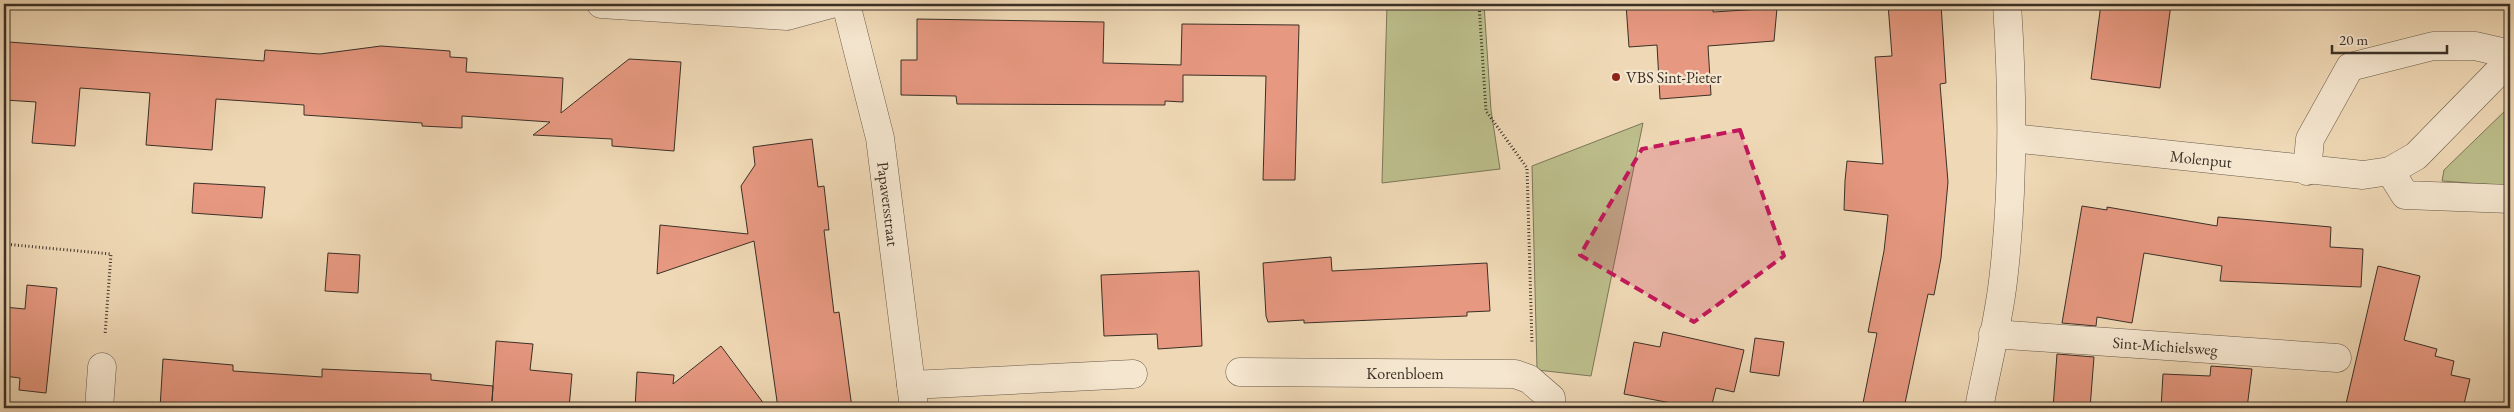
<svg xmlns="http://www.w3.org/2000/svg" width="2514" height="412" font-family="'EB Garamond',serif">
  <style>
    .green { fill: #bcbe8b; stroke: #7c7759 }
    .building { fill: #e69880; stroke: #3b3027 }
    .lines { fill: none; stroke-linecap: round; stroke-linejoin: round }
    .minor-casing { stroke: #685a4a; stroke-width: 29 }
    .path { stroke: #3b3027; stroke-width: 3; stroke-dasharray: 1 2.5; stroke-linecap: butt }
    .minor { stroke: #f5e6cf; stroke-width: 28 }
    .marked { fill: #c2185b; fill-opacity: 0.2; stroke: #c2185b; stroke-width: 4; stroke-dasharray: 10 6; stroke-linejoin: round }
    .poi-dot { fill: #8f2418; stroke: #f5e6cf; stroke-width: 2 }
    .labels { text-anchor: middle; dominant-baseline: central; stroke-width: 4.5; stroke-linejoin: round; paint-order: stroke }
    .poi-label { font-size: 16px; fill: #3b3027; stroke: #f5e6cf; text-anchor: start }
    .street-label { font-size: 16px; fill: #3b3027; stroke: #f5e6cf }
  </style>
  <rect width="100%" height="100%" fill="#efd8b5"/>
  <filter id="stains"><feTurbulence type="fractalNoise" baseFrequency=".004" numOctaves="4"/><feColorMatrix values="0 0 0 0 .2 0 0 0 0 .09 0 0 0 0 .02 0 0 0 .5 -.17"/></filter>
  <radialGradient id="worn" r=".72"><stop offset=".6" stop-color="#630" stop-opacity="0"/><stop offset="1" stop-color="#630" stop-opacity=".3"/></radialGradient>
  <g class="green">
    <path d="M1387 4H1484L1491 110 1500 169 1382 183Z"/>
    <path d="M2510 106V186L2442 181 2444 170Z"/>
    <path d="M1643 123 1591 376 1537 370 1532 166Z"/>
  </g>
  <g class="building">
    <path d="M1626 4H1713V12L1777 8 1774 41 1708 46 1711 95 1660 99 1657 45 1629 47Z"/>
    <path d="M1888 4H1941L1946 83 1940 84 1948 182 1941 258 1934 295 1928 294 1904 408H1862L1877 333 1868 332 1884 251 1888 215 1844 210 1845 181 1847 161 1883 164 1875 57 1892 56Z"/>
    <path d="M2101 4H2171L2160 88 2091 79Z"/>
    <path d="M917 19 1104 22 1103 63 1181 65 1182 24 1299 25 1295 180H1263L1266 76 1183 75V102L1165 101V105L957 104 956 96 901 95V60H917Z"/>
    <path d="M9 42 264 61 265 50 320 54 381 46 450 51V57L467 58 466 72 563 78 561 113 629 59 681 62 674 151 612 146V139L533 135 550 122 462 116V128L422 126V123L304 115V105L216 99 212 150 146 145 150 93 80 88 75 146 32 143 36 102 5 100Z"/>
    <path d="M812 139 818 187 824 186 829 230H824L834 313 839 312 852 408H778L754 241 657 274 660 225 748 234 741 186 755 165 753 147Z"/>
    <path d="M194 183 265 187 262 218 192 213Z"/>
    <path d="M2082 206 2107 210V207L2217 226 2218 217 2331 227 2330 247 2363 249 2361 287 2220 281 2222 266 2144 253 2132 323 2097 317 2096 326 2062 323Z"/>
    <path d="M328 253 360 255 358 293 325 291Z"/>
    <path d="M1331 257 1332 271 1487 263 1490 311 1467 312V316L1304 323V320L1268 322 1266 316 1263 263Z"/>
    <path d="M2378 266 2420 276 2404 340 2437 349 2435 356 2454 361 2451 375 2470 379 2463 408H2345Z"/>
    <path d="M1199 271 1202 346 1158 349 1157 334 1104 336 1101 275Z"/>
    <path d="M27 285 57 288 46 393 19 390 20 378 4 376V307L25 309Z"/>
    <path d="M1663 332 1744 350 1734 392 1716 388 1711 408H1697L1624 394 1634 342 1660 347Z"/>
    <path d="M1755 338 1784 342 1779 376 1750 372Z"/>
    <path d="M496 341 533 344 530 370 572 374 569 408H160L163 359 233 365V371L322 377V369L431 374V380L493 386 492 401Z"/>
    <path d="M721 346 767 408H635L637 372 674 375 673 384Z"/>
    <path d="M2057 354 2094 357 2090 408H2053Z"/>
    <path d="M2211 366 2252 369 2247 408H2161L2163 374 2210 376Z"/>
  </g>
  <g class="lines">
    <defs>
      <g id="minor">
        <path d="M601 4 787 16 831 4"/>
        <path d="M846 4 880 138 914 408"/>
        <path d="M2012 138 2363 175 2390 171 2416 156 2510 60"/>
        <path d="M2307 171 2310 139 2350 67 2433 46H2475L2510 54"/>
        <path d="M2390 171 2405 195 2510 199"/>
        <path d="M1993 334 2337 358"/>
        <path d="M1240 372 1515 374 1529 379 1551 398V408"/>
        <path d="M911 385 1133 374"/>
        <path d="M99 408 102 367"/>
        <path d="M1979 408C1987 366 1998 324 2003 281 2014 189 2013 96 2007 4"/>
      </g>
    </defs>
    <use href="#minor" class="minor-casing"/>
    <g class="path">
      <path d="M1479 4 1486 111 1527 168 1532 344"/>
      <path d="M4 244 111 254 105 335"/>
    </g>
    <use href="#minor" class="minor"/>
  </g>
  <path class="marked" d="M1740 130 1784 256 1694 322 1580 255 1642 149Z"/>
  <circle class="poi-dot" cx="1616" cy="77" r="5"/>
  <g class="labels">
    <g class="poi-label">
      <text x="1626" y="77">VBS Sint-Pieter</text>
    </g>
    <g class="street-label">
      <text transform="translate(2201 159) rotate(6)">Molenput</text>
      <text transform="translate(888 204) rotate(83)">Papaversstraat</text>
      <text transform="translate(2165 346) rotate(4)">Sint-Michielsweg</text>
      <text x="1405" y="373">Korenbloem</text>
    </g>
  </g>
  <rect width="2514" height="412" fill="none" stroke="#efd8b5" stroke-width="20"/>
  <rect x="5" y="5" width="2504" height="402" fill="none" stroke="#3b3027" stroke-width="2.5"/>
  <rect x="10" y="10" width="2494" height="392" fill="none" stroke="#3b3027"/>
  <path d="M2332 45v8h115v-8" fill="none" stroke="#3b3027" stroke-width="2.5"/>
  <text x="2339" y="45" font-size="15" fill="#3b3027" stroke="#f5e6cf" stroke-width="4" paint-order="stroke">20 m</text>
  <rect width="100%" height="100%" filter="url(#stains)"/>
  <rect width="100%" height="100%" fill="url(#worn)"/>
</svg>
